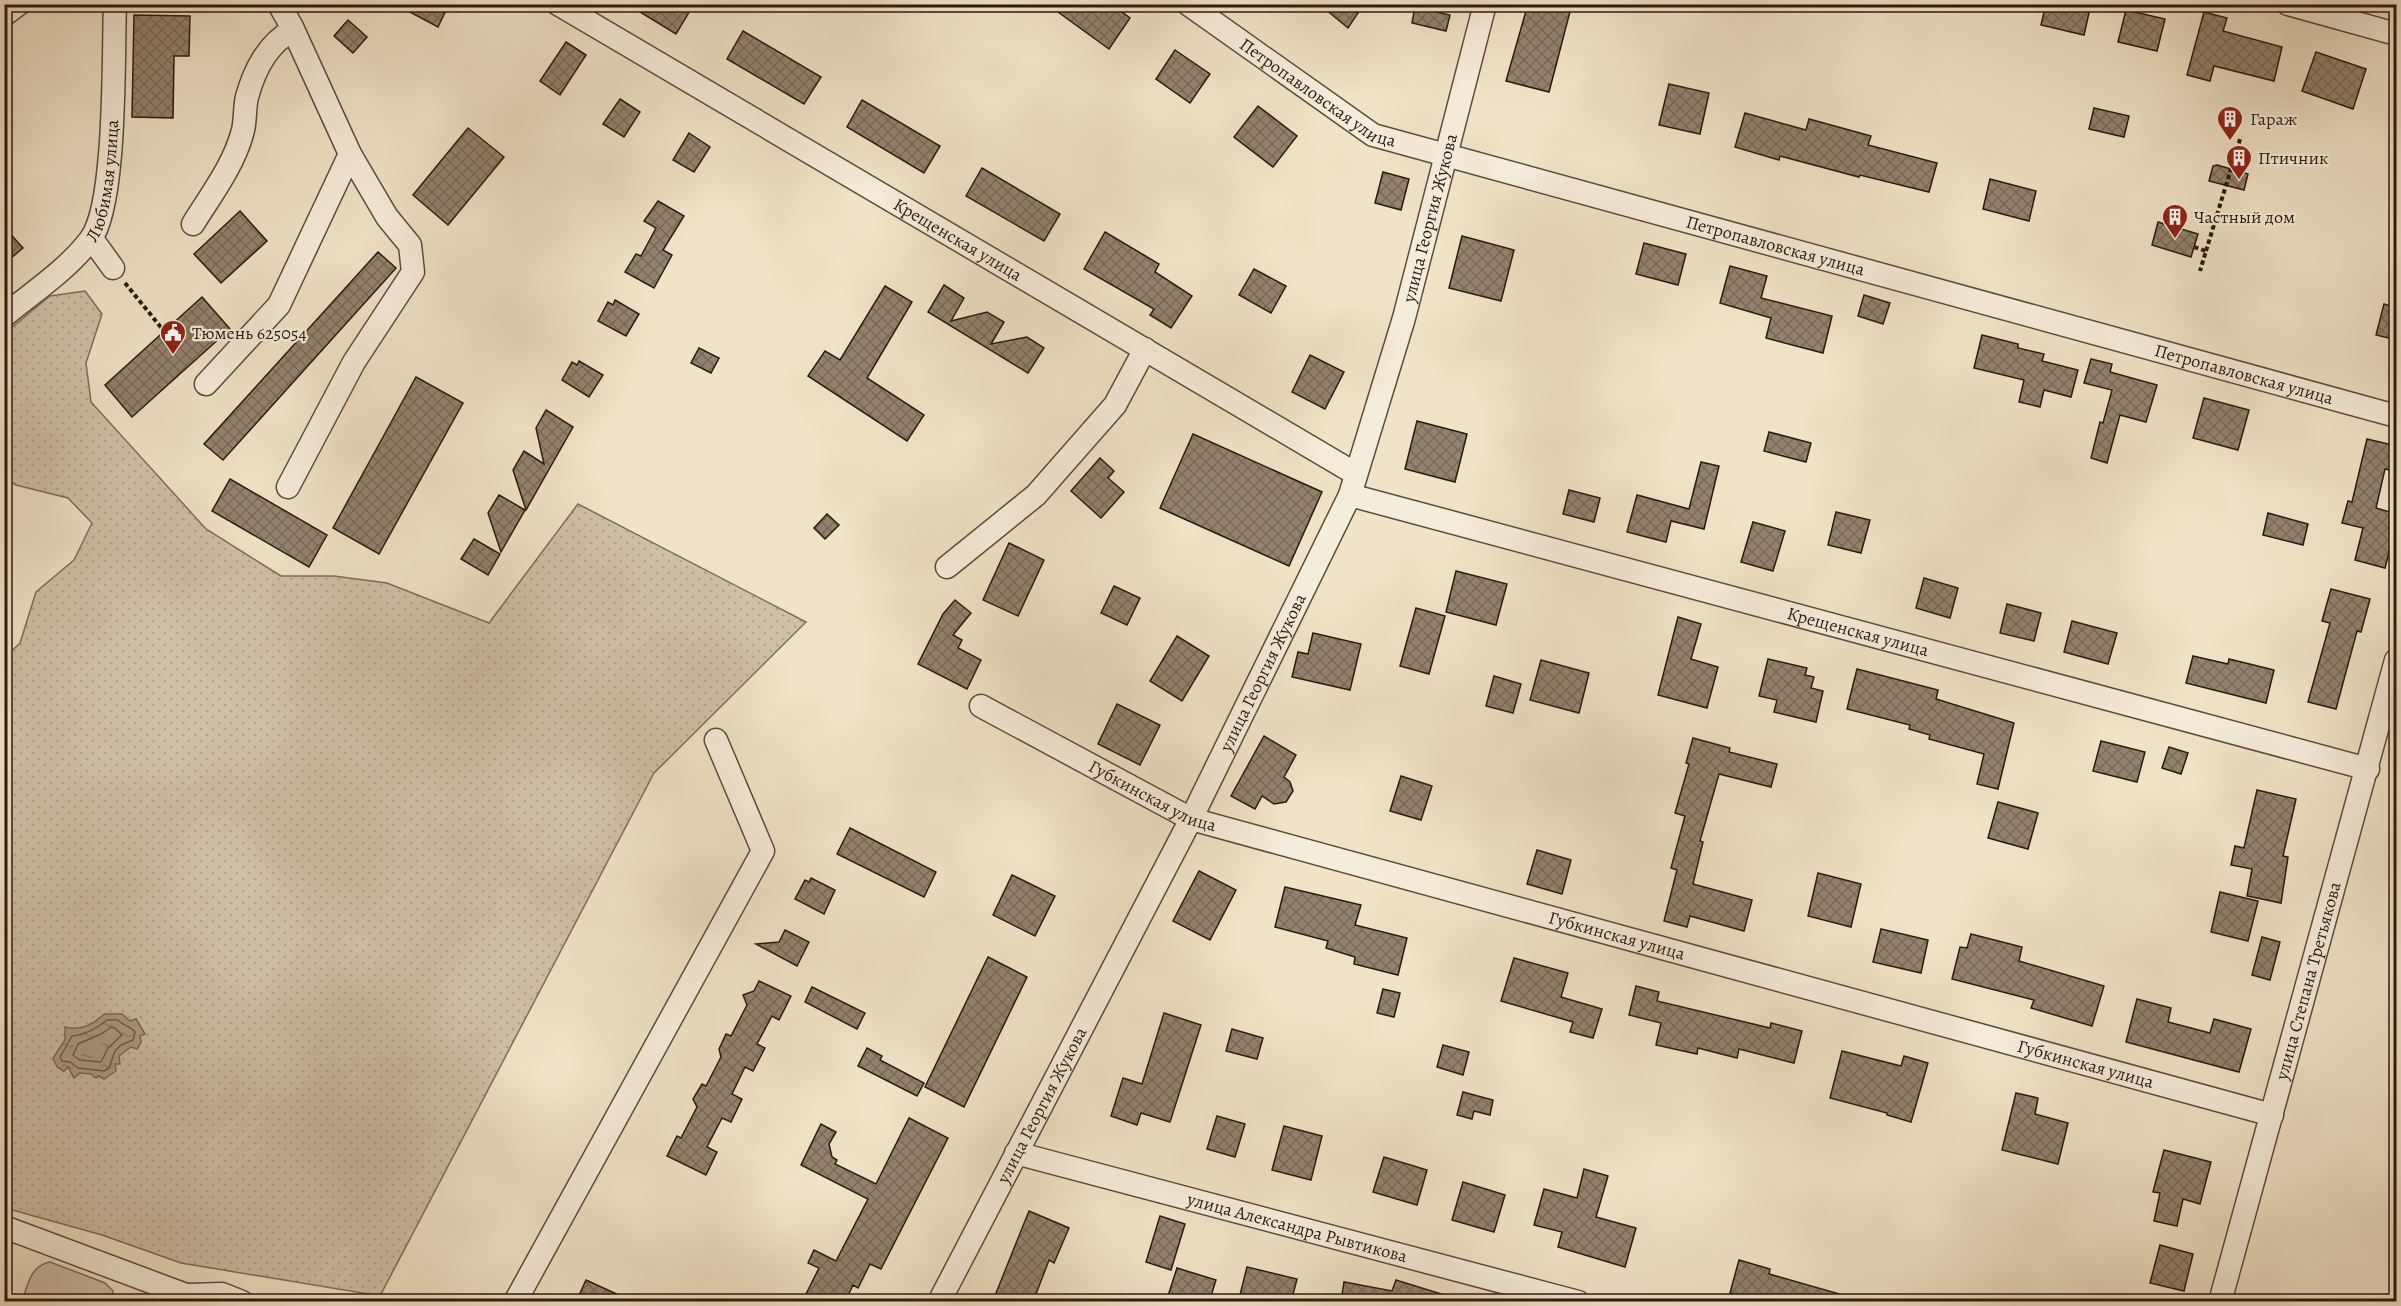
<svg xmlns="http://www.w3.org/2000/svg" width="2401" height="1306" font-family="Alegreya,serif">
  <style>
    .grass { fill: url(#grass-dots); stroke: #7e6c5c; stroke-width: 1.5 }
    .pitch { fill: #cfc0a8; stroke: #7e6c5c; stroke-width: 1.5 }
    .water { fill: url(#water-ripples); stroke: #7b6858; stroke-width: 1.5 }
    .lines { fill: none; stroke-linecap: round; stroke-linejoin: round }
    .shore { stroke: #6e5b4c; stroke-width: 1.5 }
    .building { fill: url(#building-cross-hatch); stroke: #2e180f; stroke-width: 1.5 }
    .minor-casing { stroke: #5e4b3d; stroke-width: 25 }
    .path { stroke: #2e180f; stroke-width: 4; stroke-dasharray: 4.5 3; stroke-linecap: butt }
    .minor { stroke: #f5eddb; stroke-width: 22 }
    .labels { text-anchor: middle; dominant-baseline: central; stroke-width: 4.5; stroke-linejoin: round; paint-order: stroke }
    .street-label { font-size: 18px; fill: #2e180f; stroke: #f5eddb }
    .poi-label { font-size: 18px; fill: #2e180f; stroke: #f5eddb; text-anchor: start }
  </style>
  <defs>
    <pattern id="grass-dots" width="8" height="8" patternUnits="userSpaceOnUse" patternTransform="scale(1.5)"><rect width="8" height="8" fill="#cfc0a8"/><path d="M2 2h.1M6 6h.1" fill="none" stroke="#b2a48f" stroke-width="1.8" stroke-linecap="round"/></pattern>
    <pattern id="water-ripples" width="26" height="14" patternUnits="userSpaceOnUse" patternTransform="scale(1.5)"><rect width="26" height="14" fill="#ae9e88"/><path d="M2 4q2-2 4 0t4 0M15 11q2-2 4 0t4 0" fill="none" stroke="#8e806e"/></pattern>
    <pattern id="building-cross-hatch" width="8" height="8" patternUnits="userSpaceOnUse" patternTransform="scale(1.5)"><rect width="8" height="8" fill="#93826f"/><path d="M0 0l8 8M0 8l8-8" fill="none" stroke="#78695a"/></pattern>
  </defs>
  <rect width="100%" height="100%" fill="#f0e3c7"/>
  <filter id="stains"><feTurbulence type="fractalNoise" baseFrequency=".00333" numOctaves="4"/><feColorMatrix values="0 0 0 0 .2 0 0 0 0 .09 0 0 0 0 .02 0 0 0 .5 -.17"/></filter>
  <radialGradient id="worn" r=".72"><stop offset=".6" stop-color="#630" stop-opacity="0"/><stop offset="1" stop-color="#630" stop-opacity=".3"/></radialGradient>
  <path class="grass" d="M85 291 102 314 86 363 91 402 206 529 281 576H334L387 583 489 623 578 504 806 622 654 773 380 1296 181 1263 102 1235 5 1208 4 658 20 643 36 592 74 560 92 523 68 498 16 485 5 478V333L50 296Z"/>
  <path class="pitch" d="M50 1262 105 1283 113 1291 112 1301H22C28 1285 30 1266 50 1262Z"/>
  <path class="water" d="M104 1014H122L130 1021 136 1019 145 1034 140 1036 141 1042 137 1049 131 1047 119 1056 120 1064H115L116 1071 104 1079 99 1076 96 1078 91 1074 80 1073 74 1078 68 1067 64 1071 57 1067 53 1058 65 1040V1027C80 1031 93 1025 104 1014Z"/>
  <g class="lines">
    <g class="shore">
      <path d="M107 1020H118C123 1026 131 1026 135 1032L133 1040 121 1045 115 1051 109 1068 104 1071 78 1068 70 1062 62 1061 60 1057 72 1036C84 1035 98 1028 107 1020Z"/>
      <path d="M111 1027 115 1028 122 1035 108 1048 101 1062 80 1060 73 1055 78 1044 103 1033Z"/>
    </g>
  </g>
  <g class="building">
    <path d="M395 4H449L438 27Z"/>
    <path d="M627 4H694L676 34Z"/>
    <path d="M1047 4H1111L1130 18 1109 49Z"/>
    <path d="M1319 4H1364L1348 28Z"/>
    <path d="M1528 4H1572L1549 92 1506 81Z"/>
    <path d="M2046 4H2091L2084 35 2041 25Z"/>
    <path d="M1415 7 1450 15 1446 31 1412 23Z"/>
    <path d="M2126 10 2165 19 2157 51 2118 42Z"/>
    <path d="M2204 12 2227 18 2223 31 2282 47 2274 81 2214 66 2210 81 2187 75Z"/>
    <path d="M134 15 190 16 189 56H174L173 118 132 117Z"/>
    <path d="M348 20 367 37 353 53 334 36Z"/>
    <path d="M743 31 821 77 804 104 727 59Z"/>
    <path d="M566 42 586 55 560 95 540 81Z"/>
    <path d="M1175 50 1210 74 1190 103 1156 79Z"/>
    <path d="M2316 52 2366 69 2353 109 2302 91Z"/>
    <path d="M1669 84 1709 93 1700 134 1659 125Z"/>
    <path d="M620 99 640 112 624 137 603 124Z"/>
    <path d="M862 100 940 146 924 173 847 127Z"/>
    <path d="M1258 106 1297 136 1273 167 1234 137Z"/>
    <path d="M2094 108 2129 116 2124 137 2089 129Z"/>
    <path d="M1745 113 1806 130 1809 119 1871 136 1868 145 1937 163 1929 192 1860 175 1859 177 1780 156 1779 160 1735 147Z"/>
    <path d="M468 128 504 157 448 225 413 195Z"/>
    <path d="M689 133 710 147 694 172 673 160Z"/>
    <path d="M2217 165 2248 174 2244 190 2209 181 2213 166Z"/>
    <path d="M982 168 1060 214 1044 241 966 196Z"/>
    <path d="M1383 172 1409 179 1401 210 1375 203Z"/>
    <path d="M1990 179 2036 191 2029 221 1983 209Z"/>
    <path d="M658 201 684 216 663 250 672 255 654 288 625 272 636 254 641 256 656 228 644 221Z"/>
    <path d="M240 211 267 241 221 283 194 254Z"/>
    <path d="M2158 222 2198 234 2191 257 2152 245Z"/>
    <path d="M4 227 23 248 4 264Z"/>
    <path d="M1105 232 1159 264 1155 272 1192 296 1171 328 1150 315 1154 309 1084 269Z"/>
    <path d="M1462 236 1514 250 1501 301 1449 288Z"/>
    <path d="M1644 243 1686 254 1678 285 1636 274Z"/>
    <path d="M378 252 396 268 223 460 204 444Z"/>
    <path d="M1730 266 1767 276 1761 298 1832 316 1823 353 1766 338 1771 318 1720 303Z"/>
    <path d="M1254 269 1286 286 1271 313 1239 295Z"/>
    <path d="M944 285 964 298 951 321 987 312 1004 322 991 344 1027 337 1044 348 1028 373 928 312Z"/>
    <path d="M885 286 912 302 867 378 924 415 907 441 808 376 825 351 840 360Z"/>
    <path d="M1864 295 1890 303 1883 324 1858 316Z"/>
    <path d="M202 297 230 329 132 417 105 385Z"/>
    <path d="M615 300 639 314 626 336 598 321 608 302 613 305Z"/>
    <path d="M2384 304 2397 308V340L2376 335Z"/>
    <path d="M1982 335 2018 344V348L2044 354 2042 361 2078 370 2071 397 2044 390 2040 407 2019 402 2024 380 1974 368Z"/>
    <path d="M699 348 719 358 711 373 691 363Z"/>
    <path d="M1310 355 1344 372 1325 409 1292 392Z"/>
    <path d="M2091 359 2112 364 2110 372 2157 385 2146 422 2120 415 2107 463 2091 458 2100 422 2103 423 2112 390 2084 383Z"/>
    <path d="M579 361 603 375 589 397 562 380 572 362 577 365Z"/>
    <path d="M416 377 463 403 379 554 333 528Z"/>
    <path d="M2204 398 2249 410 2238 450 2193 438Z"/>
    <path d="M546 410 573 427 526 510 513 470 524 451 544 464 536 428Z"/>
    <path d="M1417 421 1467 434 1455 482 1405 469Z"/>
    <path d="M1769 432 1811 443 1806 462 1764 451Z"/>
    <path d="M1193 434 1322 492 1289 566 1160 508Z"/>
    <path d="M2367 439 2397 446V472L2385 469 2376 508 2397 514V538L2393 537 2385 568 2355 560 2363 528 2342 523 2348 501 2352 502Z"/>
    <path d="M1100 458 1114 471 1108 478 1124 492 1101 518 1071 491Z"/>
    <path d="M1701 462 1719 466 1704 529 1671 521 1666 542 1627 532 1637 495 1689 509Z"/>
    <path d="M230 479 327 535 309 567 212 511Z"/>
    <path d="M1569 490 1600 498 1594 522 1563 514Z"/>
    <path d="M499 495 525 510 501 552 488 513Z"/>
    <path d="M1836 512 1870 520 1861 553 1828 545Z"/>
    <path d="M2268 513 2308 524 2303 545 2263 535Z"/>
    <path d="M827 514 839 525 825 539 814 528Z"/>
    <path d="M1753 522 1785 531 1773 571 1741 562Z"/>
    <path d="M474 539 500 554 488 575 461 559Z"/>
    <path d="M1009 543 1044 560 1018 616 983 600Z"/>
    <path d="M1456 571 1507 584 1496 625 1446 612Z"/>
    <path d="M1924 578 1958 588 1950 618 1916 608Z"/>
    <path d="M1114 586 1140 598 1127 625 1101 613Z"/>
    <path d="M2331 589 2370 599 2361 632 2357 631 2336 709 2308 702 2330 623 2322 621Z"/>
    <path d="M955 600 971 613 953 635 962 640 958 648 981 660 967 689 918 664 943 614Z"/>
    <path d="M2007 604 2041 613 2034 641 2000 633Z"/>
    <path d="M1416 608 1445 616 1429 674 1400 666Z"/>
    <path d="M1678 617 1701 624 1691 659 1718 667 1707 708 1658 695Z"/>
    <path d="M2072 621 2117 633 2108 664 2064 652Z"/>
    <path d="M1313 633 1361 644 1350 690 1292 677 1298 652 1308 654Z"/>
    <path d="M1177 636 1209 656 1182 701 1150 681Z"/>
    <path d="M2193 656 2228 664 2229 659 2274 670 2266 703 2186 683Z"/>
    <path d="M1768 659 1807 668 1805 675 1814 677 1811 688 1823 691 1816 722 1774 712 1777 700 1759 696Z"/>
    <path d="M1541 660 1589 673 1579 713 1530 700Z"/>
    <path d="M1857 669 1938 690 1936 699 2014 723 1998 789 1977 784 1984 754 1929 739 1930 735 1909 729 1910 725 1847 709Z"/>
    <path d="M1494 676 1521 684 1513 713 1486 706Z"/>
    <path d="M1117 704 1160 725 1140 765 1098 744Z"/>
    <path d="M1264 736 1296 755 1284 777 1290 782 1293 791 1286 802 1274 804 1262 796 1255 809 1231 796Z"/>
    <path d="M1693 738 1730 748 1729 752 1777 764 1771 787 1719 774 1700 841 1703 842 1693 884 1752 900 1744 931 1690 916 1687 927 1664 921 1677 870 1671 868 1685 816 1675 813 1689 764 1686 763Z"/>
    <path d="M2101 741 2145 752 2137 782 2093 771Z"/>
    <path d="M2169 747 2188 753 2181 774 2162 768Z"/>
    <path d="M1401 776 1432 786 1421 820 1390 811Z"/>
    <path d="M2257 790 2296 799 2283 856 2288 857 2281 903 2247 896 2252 869 2231 865 2235 846 2244 848Z"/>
    <path d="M1998 802 2038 813 2028 849 1988 838Z"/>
    <path d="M850 828 936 872 924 897 837 854Z"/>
    <path d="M1537 850 1571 860 1562 894 1527 884Z"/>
    <path d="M1199 871 1236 890 1210 940 1173 921Z"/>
    <path d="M1818 873 1861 884 1851 927 1808 916Z"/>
    <path d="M1012 875 1055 896 1035 936 993 915Z"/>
    <path d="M811 878 835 890 824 914 795 899 805 880 809 882Z"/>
    <path d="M1285 887 1361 905 1355 925 1407 938 1398 975 1354 964 1355 957 1326 948 1328 941 1275 927Z"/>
    <path d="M2220 892 2258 901 2248 941 2211 932Z"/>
    <path d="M1881 929 1928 940 1921 973 1873 962Z"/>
    <path d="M785 930 809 942 797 966 756 944 779 942Z"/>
    <path d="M1971 934 2022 947 2019 961 2104 986 2092 1026 2031 1008 2034 1000 1952 979 1960 947 1967 948Z"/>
    <path d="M2262 937 2280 942 2270 980 2252 975Z"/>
    <path d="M988 957 1027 977 964 1107 925 1087Z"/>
    <path d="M1514 958 1568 973 1561 997 1602 1009 1593 1038 1570 1032 1573 1022 1501 1001Z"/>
    <path d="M759 981 791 996 779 1020 772 1016 757 1044 765 1048 753 1071 745 1067 732 1094 742 1099 731 1122 722 1118 707 1147 717 1152 706 1175 667 1156 677 1136 681 1138 697 1107 693 1099 702 1084 706 1086 721 1057 719 1049 726 1034 731 1036 747 1005 743 995 754 991Z"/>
    <path d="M1636 986 1659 992 1657 1001 1770 1028 1771 1023 1802 1031 1794 1063 1739 1049 1737 1058 1698 1048 1697 1054 1656 1045 1661 1023 1629 1015Z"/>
    <path d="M812 987 865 1013 857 1029 805 1002Z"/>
    <path d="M1383 989 1400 993 1394 1017 1377 1013Z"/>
    <path d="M2137 999 2171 1008 2168 1022 2210 1033 2214 1019 2251 1029 2239 1072 2126 1042Z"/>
    <path d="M1164 1013 1201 1025 1170 1122 1141 1113 1137 1125 1111 1116 1123 1078 1142 1084Z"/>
    <path d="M1232 1029 1263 1038 1257 1059 1226 1051Z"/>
    <path d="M1443 1045 1469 1052 1463 1075 1437 1067Z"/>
    <path d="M867 1048 882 1056 880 1060 924 1083 917 1096 858 1066Z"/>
    <path d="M1842 1051 1901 1066 1904 1056 1928 1063 1911 1122 1887 1115V1113L1830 1098Z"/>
    <path d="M1463 1092 1493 1100 1490 1115 1474 1111 1472 1119 1457 1115Z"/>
    <path d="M2016 1093 2038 1098 2035 1114 2068 1123 2058 1164 2002 1150Z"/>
    <path d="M1217 1116 1245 1124 1235 1157 1207 1149Z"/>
    <path d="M909 1118 948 1138 881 1269 870 1264 858 1288 853 1285 845 1302H802L819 1268 808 1263 814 1250 836 1261 868 1199 801 1165 821 1124 836 1132 829 1144 832 1157 837 1160 835 1164 876 1184Z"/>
    <path d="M1284 1126 1322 1136 1311 1180 1272 1170Z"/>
    <path d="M2164 1150 2211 1162 2200 1204 2183 1199 2177 1226 2154 1221 2160 1193 2153 1192Z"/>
    <path d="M1384 1157 1427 1170 1417 1205 1373 1192Z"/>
    <path d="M1584 1169 1608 1176 1596 1217 1636 1228 1625 1267 1558 1247 1562 1232 1534 1225 1544 1189 1577 1198Z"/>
    <path d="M1463 1182 1505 1195 1494 1232 1452 1220Z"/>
    <path d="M1029 1211 1069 1228 1054 1263 1049 1260 1033 1302H1003L994 1298Z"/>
    <path d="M1160 1216 1185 1224 1171 1270 1146 1262Z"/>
    <path d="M2160 1245 2193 1254 2184 1291 2150 1283Z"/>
    <path d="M1739 1260 1770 1269 1769 1274 1850 1297V1302H1759L1730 1293Z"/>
    <path d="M1247 1267 1297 1279 1291 1302H1250L1239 1299Z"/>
    <path d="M1177 1268 1216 1280 1209 1302H1166Z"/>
    <path d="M586 1280 634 1302H576Z"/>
    <path d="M1396 1280 1451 1297 1450 1302H1341L1344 1282 1392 1291Z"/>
  </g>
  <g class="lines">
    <defs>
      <g id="minor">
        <path d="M279 4 292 27 350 154 387 217 410 245 413 272 354 362 288 487"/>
        <path id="s1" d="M558 4 1356 474"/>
        <path id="s2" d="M1188 4 1373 135 2396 416"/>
        <path d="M2288 4 2396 34"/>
        <path d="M4 15 19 4"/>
        <path d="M193 224C211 195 233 166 242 134 246 122 244 109 247 97 254 71 268 43 293 30"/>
        <path d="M92 239 113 268"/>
        <path id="s3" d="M4 316C33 292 67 270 90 240 117 206 113 53 115 4"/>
        <path d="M206 384 279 305 350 154"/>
        <path id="s4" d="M1350 495 2368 769"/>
        <path d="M947 567 1036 495 1115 405 1145 349"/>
        <path id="s5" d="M981 706 1191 819 2272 1115"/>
        <path id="s6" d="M1016 1153 1578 1302"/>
        <path d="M4 1227 186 1295"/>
        <path d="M184 1302 186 1295 222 1294 242 1302"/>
        <path d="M515 1302 763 851 716 740"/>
        <path id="s7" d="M939 1302 1191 819 1350 495 1404 318 1485 4"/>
        <path id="s8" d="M2220 1302 2396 660"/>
      </g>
    </defs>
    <use href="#minor" class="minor-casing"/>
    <g class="path">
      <path d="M2194 247 2206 251 2200 271"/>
      <path d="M2206 251 2241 136"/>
      <path d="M125 283 164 331"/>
    </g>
    <use href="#minor" class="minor"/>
  </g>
  <defs>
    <symbol id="building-pin" viewBox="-11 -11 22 30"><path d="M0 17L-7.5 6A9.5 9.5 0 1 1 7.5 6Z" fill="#8f2418" stroke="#f5eddb"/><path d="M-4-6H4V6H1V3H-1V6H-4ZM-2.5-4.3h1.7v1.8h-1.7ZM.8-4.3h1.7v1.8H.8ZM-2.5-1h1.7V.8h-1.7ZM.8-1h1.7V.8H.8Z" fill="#fff"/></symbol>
    <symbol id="civic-pin" viewBox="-11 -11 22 30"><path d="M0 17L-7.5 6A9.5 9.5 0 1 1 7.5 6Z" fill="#8f2418" stroke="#f5eddb"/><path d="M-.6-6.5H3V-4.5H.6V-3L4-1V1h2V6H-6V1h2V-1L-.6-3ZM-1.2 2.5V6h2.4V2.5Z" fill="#fff"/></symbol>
  </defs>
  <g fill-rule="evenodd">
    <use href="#building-pin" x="2215" y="104" width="30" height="40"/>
    <use href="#building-pin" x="2224" y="143" width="30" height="40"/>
    <use href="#building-pin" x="2160" y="202" width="30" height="40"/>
    <use href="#civic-pin" x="158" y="318" width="30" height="40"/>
  </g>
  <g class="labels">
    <g class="street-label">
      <text stroke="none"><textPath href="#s2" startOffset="158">Петропавловская улица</textPath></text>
      <text stroke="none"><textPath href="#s3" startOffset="177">Любимая улица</textPath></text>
      <text stroke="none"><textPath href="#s7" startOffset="1194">улица Георгия Жукова</textPath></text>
      <text stroke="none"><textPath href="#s1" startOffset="464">Крещенская улица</textPath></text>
      <text stroke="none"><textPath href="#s2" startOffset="644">Петропавловская улица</textPath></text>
      <text stroke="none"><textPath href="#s2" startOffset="1130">Петропавловская улица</textPath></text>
      <text stroke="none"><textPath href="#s4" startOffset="526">Крещенская улица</textPath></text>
      <text stroke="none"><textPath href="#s7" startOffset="708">улица Георгия Жукова</textPath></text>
      <text stroke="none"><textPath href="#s5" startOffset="194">Губкинская улица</textPath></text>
      <text stroke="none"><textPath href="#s5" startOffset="680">Губкинская улица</textPath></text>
      <text stroke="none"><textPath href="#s8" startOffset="333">улица Степана Третьякова</textPath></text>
      <text stroke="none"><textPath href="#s5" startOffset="1166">Губкинская улица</textPath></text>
      <text stroke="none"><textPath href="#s7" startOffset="222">улица Георгия Жукова</textPath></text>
      <text stroke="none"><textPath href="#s6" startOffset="291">улица Александра Рывтикова</textPath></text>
    </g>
    <g class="poi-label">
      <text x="2250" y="119">Гараж</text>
      <text x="2258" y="158">Птичник</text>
      <text x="2194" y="217">Частный дом</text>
      <text x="192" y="333">Тюмень 625054</text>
    </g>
  </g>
  <rect width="2401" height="1306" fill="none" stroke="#f0e3c7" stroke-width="24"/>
  <rect x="6" y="6" width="2389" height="1294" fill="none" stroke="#2e180f" stroke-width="3"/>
  <rect x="12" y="12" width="2377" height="1282" fill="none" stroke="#2e180f" stroke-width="1.5"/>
  <rect width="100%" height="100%" filter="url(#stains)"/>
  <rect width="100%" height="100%" fill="url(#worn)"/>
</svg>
